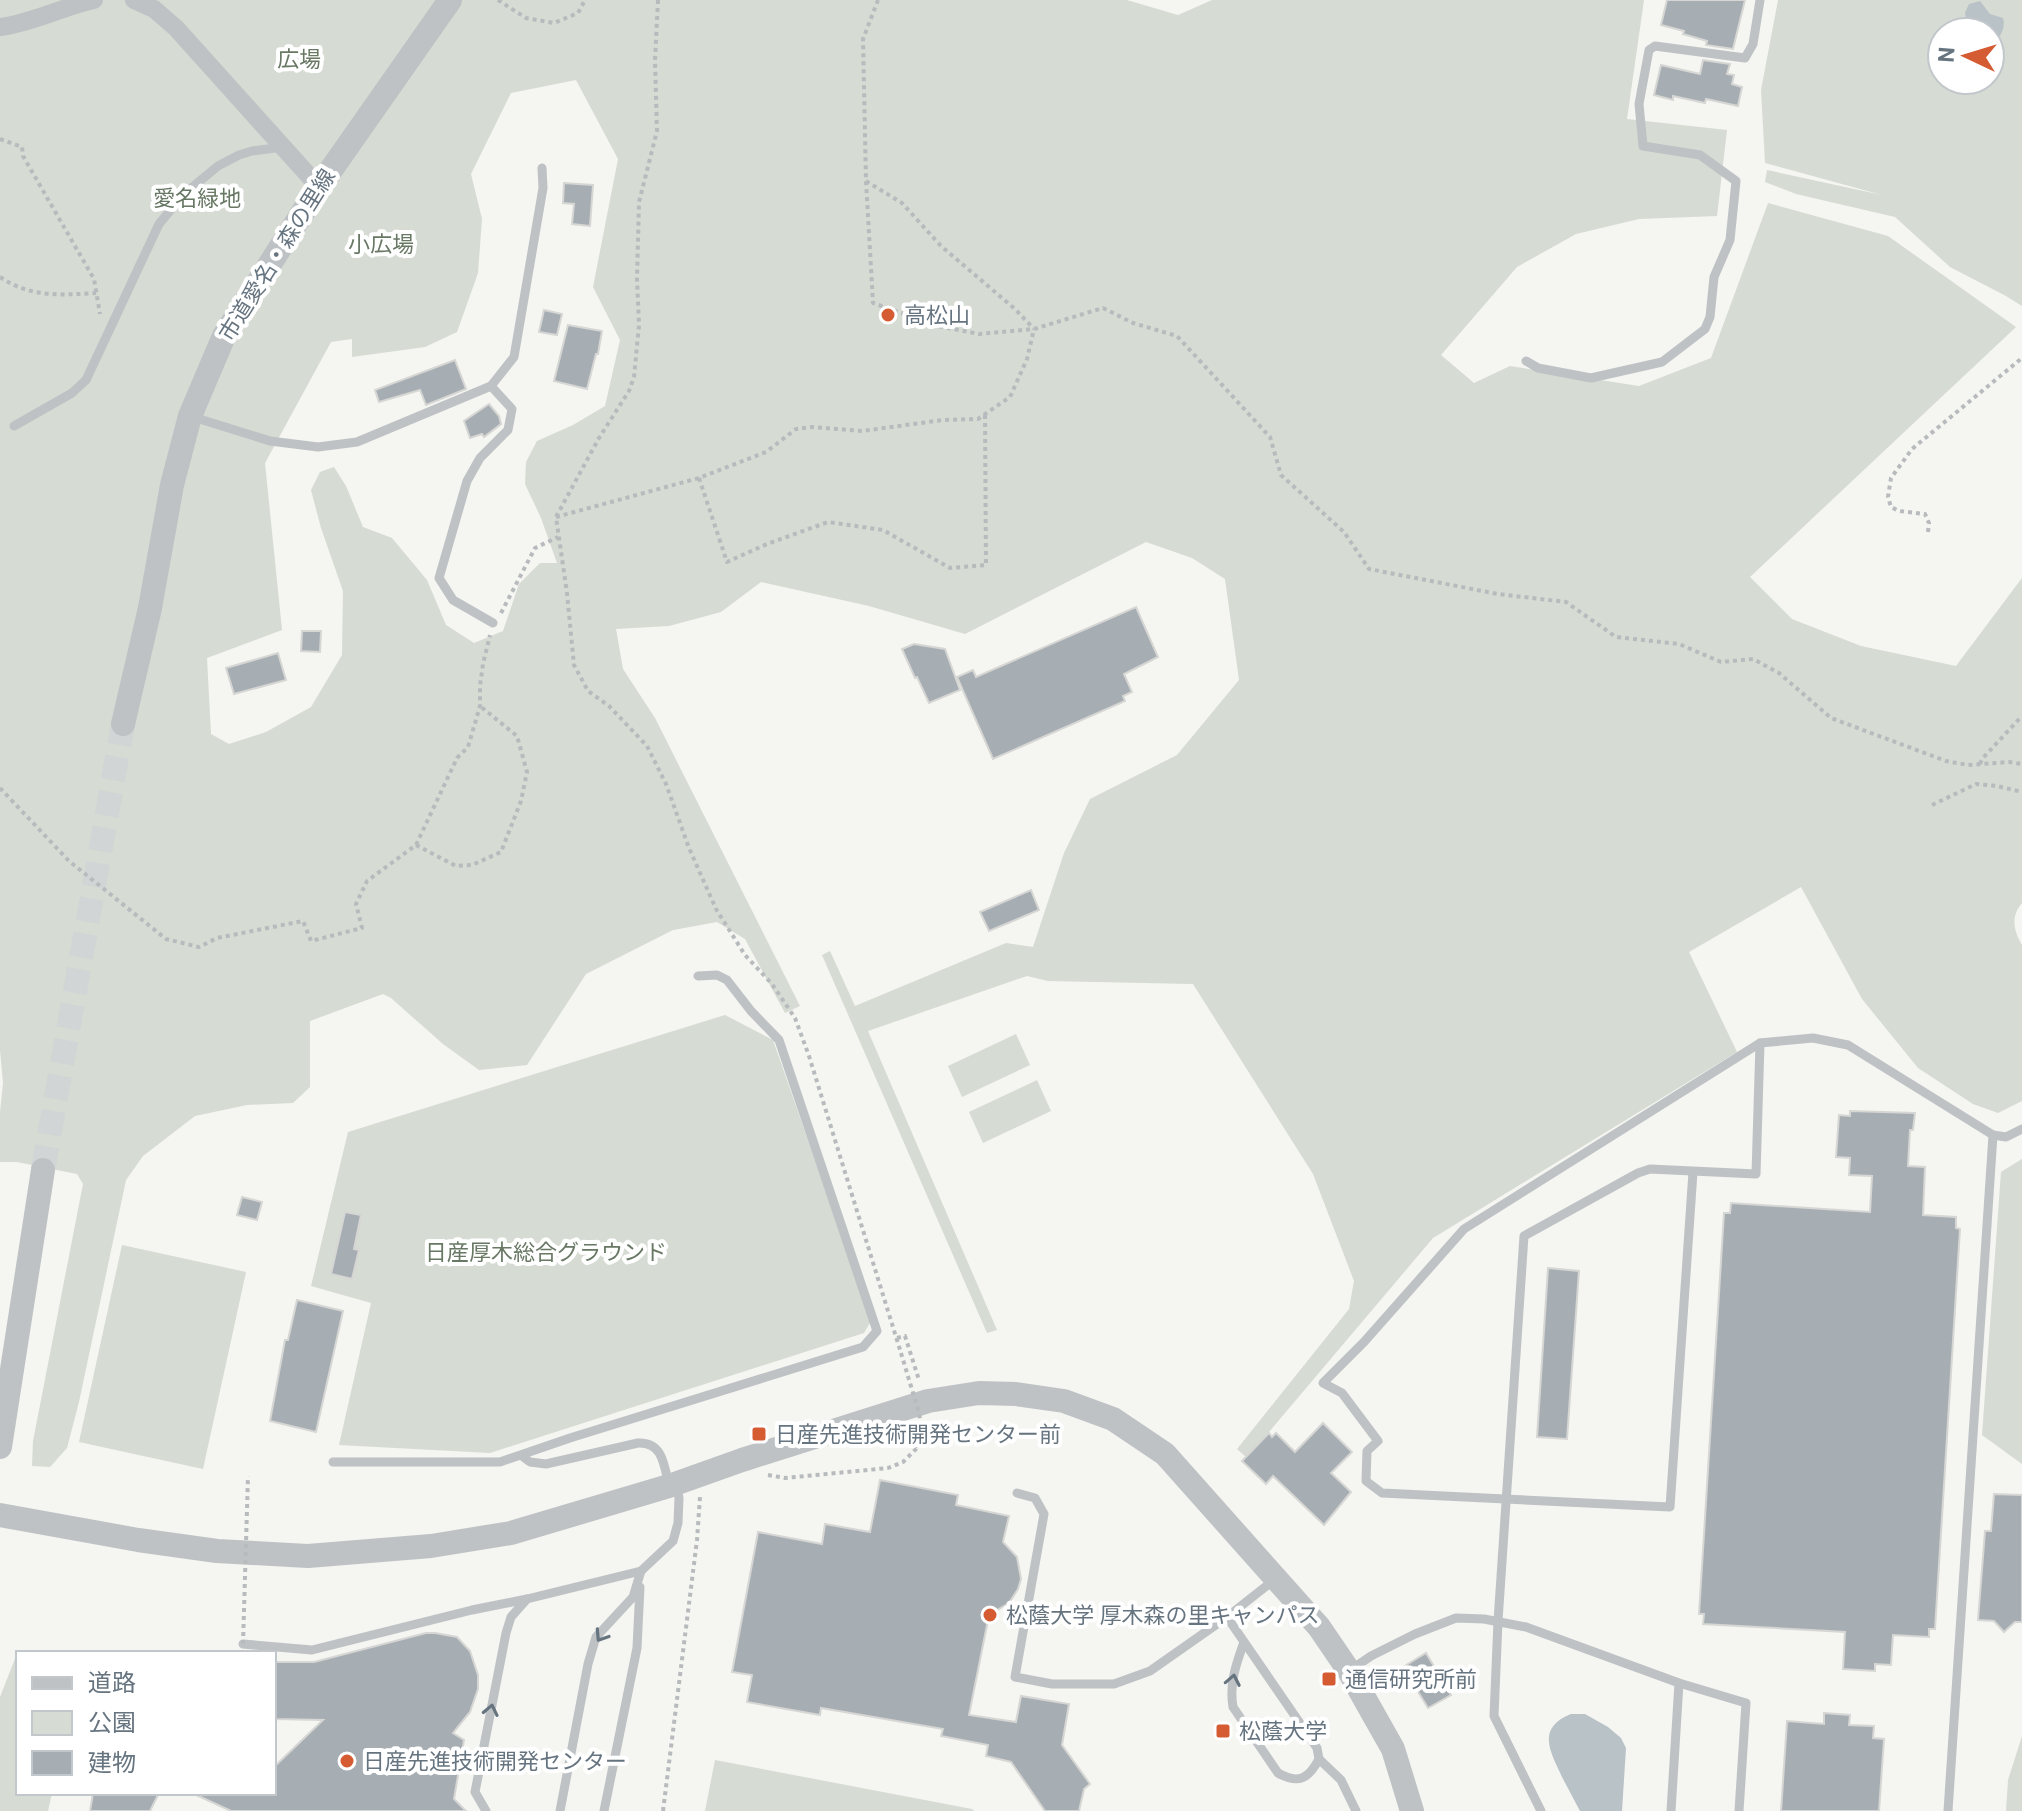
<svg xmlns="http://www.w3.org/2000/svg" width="2022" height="1811" font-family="Roboto,'Noto Sans JP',sans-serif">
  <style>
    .green { fill: #d6dbd3; fill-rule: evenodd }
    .water { fill: #b8c2c7 }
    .building { fill: #a7aeb3; stroke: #d6d6d4; stroke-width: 2 }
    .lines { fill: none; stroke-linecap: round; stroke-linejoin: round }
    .tertiary-tunnel { stroke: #d1d5d5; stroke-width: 24; stroke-dasharray: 24 12; stroke-linecap: butt }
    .path { stroke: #b8bbbd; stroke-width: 4; stroke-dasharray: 4 4; stroke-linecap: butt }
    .service { stroke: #bec2c5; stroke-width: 9 }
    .minor { stroke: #bec2c5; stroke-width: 18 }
    .tertiary { stroke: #bec2c5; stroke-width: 24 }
    .path-bridge { stroke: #b8bbbd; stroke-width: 4; stroke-dasharray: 4 4; stroke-linecap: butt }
    .oneway { stroke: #667480 }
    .poi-dot { fill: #d45b32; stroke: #fff; stroke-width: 3 }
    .labels { text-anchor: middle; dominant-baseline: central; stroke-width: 8; stroke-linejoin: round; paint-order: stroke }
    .park-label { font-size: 22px; fill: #687864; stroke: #fff }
    .street-label { font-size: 22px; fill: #667480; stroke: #fff }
    .poi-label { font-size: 22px; fill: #667480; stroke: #fff; text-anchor: start }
  </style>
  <rect width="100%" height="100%" fill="#f5f5f1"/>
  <g class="green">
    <path d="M0 0H1127L1178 15 1212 0H1644L1627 119 1727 130 1717 216 1639 219 1576 234 1517 267 1441 355 1474 383 1510 366 1639 386 1711 358 1768 203 1888 236 2016 327 1750 577 1792 619 1861 646 1956 666 2022 578V903C2010 917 2014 931 2022 945V1101L1998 1113 1973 1104 1918 1068 1862 999 1801 887 1689 952 1737 1052 1433 1238 1247 1458 1237 1449 1349 1309 1354 1281 1313 1174 1193 984 1048 981 1027 976 868 1031 997 1330 987 1333 822 955 830 951 855 1006 1006 943 1033 947 1064 853 1090 799 1177 755 1239 680 1225 579 1192 558 1146 542 965 634 869 606 761 582 721 612 669 626 616 629 623 669 655 718 800 1006 785 1013 745 939 717 922 673 930 586 974 527 1065 479 1070 443 1044 391 998 383 994 310 1021V1087L293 1103 247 1105 195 1116 143 1156 126 1180 79 1402 67 1448 50 1467 32 1466 33 1441 83 1184 77 1174 17 1162H0V1112L3 1083 0 1050ZM576 80 618 159 593 287 620 340 605 406 573 425 537 441 526 462 525 484 541 518 557 563H540L519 584 503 631 474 643 446 625 427 580 392 538 363 527 346 486 334 467 320 472 311 490 321 528 343 591 342 655 311 707 266 732 229 744 211 734 207 658 282 630 265 463 331 342 352 339V357L425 347 457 332 478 273 482 219 471 174 511 93Z"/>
    <path d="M1778 0H2022V306L2006 296 1950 267 1895 217 1796 194 1765 182 1767 170 1882 195 1765 163 1761 90ZM1942 32H1990V80H1942Z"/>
    <path d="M725 1015 773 1040 871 1321 864 1333 490 1453 339 1445 371 1303 311 1286 348 1132Z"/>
    <path d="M1016 1034 1030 1065 962 1097 948 1066Z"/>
    <path d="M1037 1080 1051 1111 983 1143 969 1112Z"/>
    <path d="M2022 1159V1464L1982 1435 2001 1172Z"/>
    <path d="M122 1245 246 1272 203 1469 79 1442Z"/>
    <path d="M18 1651 23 1653H18V1793H52L48 1811H0V1697Z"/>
    <path d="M2022 1736V1811H2006L2008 1780Z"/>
    <path d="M715 1760 972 1809 974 1811H705Z"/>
  </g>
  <g class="water">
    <path d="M1980 1 1990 14 2003 18C2006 29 2000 36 1993 45L1990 43V32H1968L1965 13 1969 4Z"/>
    <path d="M1571 1714H1585L1608 1727 1621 1738 1626 1748 1622 1811H1580C1574 1800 1568 1788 1562 1777 1550 1751 1536 1728 1571 1714Z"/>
  </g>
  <g class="building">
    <path d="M1667 0H1745L1733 49 1706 45 1707 41 1683 34 1684 31 1661 25Z"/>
    <path d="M1703 60 1730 64 1727 74 1734 75 1732 84 1742 87 1738 106 1706 99 1705 103 1673 96V100L1654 95 1661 65 1700 74Z"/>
    <path d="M564 183 593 185 590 226 572 224 574 204 563 203Z"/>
    <path d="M544 310 562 314 557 335 539 332Z"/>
    <path d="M568 325 602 331 598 354H596L587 389 554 381Z"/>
    <path d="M455 360 466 389 426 405 420 390 379 402 375 390Z"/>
    <path d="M489 404 499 416 501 424 484 437 482 434 470 438 464 421Z"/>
    <path d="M1136 607 1158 657 1124 674 1132 692 1123 696 1125 701 993 759 957 677 973 670 976 677Z"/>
    <path d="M302 631H321L320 652 301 651Z"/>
    <path d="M914 644 945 649 960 690 929 703 917 677 915 678 902 649Z"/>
    <path d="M278 653 286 680 234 694 226 668Z"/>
    <path d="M1031 890 1039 910 989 931 980 912Z"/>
    <path d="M1850 1111 1915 1113 1913 1130H1910L1908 1166 1925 1167 1923 1215 1956 1217V1228L1960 1229 1935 1629H1929V1637L1893 1635 1891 1665 1875 1664V1671L1843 1669 1845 1632 1703 1624 1704 1614H1699L1724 1213H1730L1731 1203 1870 1212 1872 1176 1849 1175 1850 1158 1836 1157 1839 1115 1850 1116Z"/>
    <path d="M242 1197 262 1202 257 1220 237 1215Z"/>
    <path d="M345 1212 361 1215 354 1249 359 1250 352 1279 331 1274Z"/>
    <path d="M1548 1268 1579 1271 1567 1439 1537 1437Z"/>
    <path d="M297 1300 343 1311 316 1432 270 1421 285 1340H288Z"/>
    <path d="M1323 1423 1352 1452 1331 1473 1351 1492 1324 1525 1273 1476 1266 1484 1242 1461 1269 1433 1272 1437 1276 1433 1295 1452Z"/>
    <path d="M880 1480 958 1495 956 1505 1009 1516 1003 1542 1017 1557 1021 1579 1018 1589 1009 1603 989 1615 969 1715 1016 1722 1021 1696 1069 1704 1062 1745 1090 1784 1084 1789 1079 1811H1045L1011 1762 986 1756 988 1745 941 1736 943 1729 821 1708 820 1715 747 1702 752 1675 732 1672 758 1532 822 1544 825 1524 870 1532Z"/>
    <path d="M1994 1494 2022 1495V1622H2015L2004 1632 1994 1621 1978 1620 1985 1531H1991Z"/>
    <path d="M426 1633H435L457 1637 470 1651 478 1675V1689L470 1712 453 1733 464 1740 454 1799 466 1811H231L192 1793H274V1767L323 1720 274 1719V1662H314Z"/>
    <path d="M1426 1653 1435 1668 1442 1667 1453 1684 1447 1688 1451 1695 1428 1708 1403 1667Z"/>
    <path d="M1824 1713 1850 1715 1849 1725 1874 1726 1873 1738 1884 1739 1879 1811H1781L1787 1721 1824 1724Z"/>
    <path d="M93 1793H159L150 1811H90Z"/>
  </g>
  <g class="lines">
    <path class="tertiary-tunnel" d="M43 1170 123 724"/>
    <g class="path">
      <path d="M498 0 526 18 554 23 578 13 585 0"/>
      <path d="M658 0 655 60 657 131 639 202 637 279 639 325 634 377 629 391 599 438 556 517 567 593 574 665 588 691 609 706 647 746 666 784 689 848 716 909 745 955 772 984 795 1018 809 1056 901 1353"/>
      <path d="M878 0 863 39 866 181 873 303 938 326 979 334 1034 329 1103 308 1133 323 1177 336 1270 437 1281 475 1344 532 1369 569 1498 594 1566 602 1616 637 1679 644 1721 662 1753 659 1779 673 1831 718 1946 761 1968 765 2009 762 2022 764"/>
      <path d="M0 139 22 147 23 156 94 279 100 314"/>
      <path d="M866 181 902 203 941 246 1015 309 1034 329"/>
      <path d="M0 277C31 298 61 295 96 293"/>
      <path d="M699 478 727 562 767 544 828 522 883 530 950 568 986 565 985 414"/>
      <path d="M556 517 699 478 766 452 796 429 813 427 862 431 943 420 978 419 1010 397 1027 359 1034 329"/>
      <path d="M1928 532 1929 523 1925 514 1899 511 1891 507 1888 497 1891 478 1912 449 2022 358"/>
      <path d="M501 613 535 548 558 537"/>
      <path d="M1980 764 1982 759 2022 716"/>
      <path d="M0 788 69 861 166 939 199 947 217 938 303 921 311 941 362 928 356 904 367 881 416 845 457 758 468 747 480 706V686L483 664 490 635"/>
      <path d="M1932 805 1976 784 1997 786 2022 792"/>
      <path d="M416 845 456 866 472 865 501 852 521 801 527 772 517 736 480 706"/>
      <path d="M897 1338 905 1336 919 1380"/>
      <path d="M768 1475 785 1478 888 1468 903 1462 917 1448"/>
      <path d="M663 1811 697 1540 700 1497"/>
    </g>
    <g class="service">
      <path d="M1526 361 1538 368 1591 378 1662 362 1705 329 1710 317 1714 277 1730 240 1736 181 1700 155 1643 146 1639 104 1649 50 1655 46 1745 58 1753 44 1760 0"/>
      <path d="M491 386 512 409 508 430 480 458 467 481 439 578 453 600 493 623"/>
      <path d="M190 416 270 441 318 447 357 442 491 386 514 357 543 188 542 168"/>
      <path d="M14 426 72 393 86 380 159 224 184 194 218 166 239 155 252 151 283 147"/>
      <path d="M1693 1172 1670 1507 1382 1493 1366 1481 1367 1451 1378 1441 1342 1393 1323 1383 1364 1342 1464 1229 1760 1043 1813 1038 1848 1045 1993 1135 2006 1137 2022 1129"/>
      <path d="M522 1456 530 1462 546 1464 638 1443C663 1442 664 1465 669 1486"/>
      <path d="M333 1462H500L570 1438 863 1347 877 1331 779 1040 751 1011 727 980 717 975 698 976"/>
      <path d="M1017 1493 1035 1498 1044 1514 1015 1677 1052 1684H1114L1150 1671 1227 1617 1274 1580"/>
      <path d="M1227 1617 1317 1748 1319 1759C1309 1778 1299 1785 1278 1773L1233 1707C1229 1684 1236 1664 1244 1642"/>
      <path d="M243 1644 312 1650 472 1610 527 1599"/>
      <path d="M1349 1671 1371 1656 1415 1634 1456 1618 1484 1619 1526 1627 1679 1683 1746 1703 1739 1811"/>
      <path d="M1319 1759 1341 1780 1356 1811"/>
      <path d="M486 1811 475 1792 506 1633 511 1617 527 1599 641 1571 673 1541 678 1523 679 1498 677 1487"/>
      <path d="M560 1811 588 1664 596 1637 633 1597 641 1571"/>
      <path d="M604 1811 637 1648 640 1587"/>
      <path d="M1541 1811 1494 1716 1498 1621 1524 1236 1638 1173 1650 1169 1756 1174 1760 1043"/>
      <path d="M1671 1811 1679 1683"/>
      <path d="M1948 1811 1993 1135"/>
    </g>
    <g class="minor">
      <path d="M134 0 154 9 176 28 319 187"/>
      <path d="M0 27C32 23 62 7 94 0"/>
    </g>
    <g class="tertiary">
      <path d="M123 724 150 608 172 485 190 416 224 336 319 187 450 0"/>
      <path d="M0 1447 43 1170"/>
      <path d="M0 1515 138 1540 217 1551 308 1556 431 1546 511 1533 669 1486 742 1460 928 1401 979 1393 1016 1394 1064 1401 1113 1419 1165 1454 1319 1627 1349 1671 1393 1749 1412 1811"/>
    </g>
    <g class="path-bridge">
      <path d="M901 1353 919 1413 921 1426 917 1448"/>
      <path d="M243 1644 248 1476"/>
    </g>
  </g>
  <defs><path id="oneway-chevron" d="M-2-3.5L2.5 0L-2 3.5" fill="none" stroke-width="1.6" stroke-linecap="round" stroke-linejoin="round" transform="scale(2)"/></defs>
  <g class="oneway">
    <use href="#oneway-chevron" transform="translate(601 1636) rotate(123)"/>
    <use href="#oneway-chevron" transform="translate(1233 1680) rotate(-79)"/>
    <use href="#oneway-chevron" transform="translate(491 1710) rotate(-78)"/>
  </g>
  <g class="poi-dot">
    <circle cx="888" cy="315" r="8"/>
    <rect x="751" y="1426" width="16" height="16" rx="4"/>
    <circle cx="990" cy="1615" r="8"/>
    <rect x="1321" y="1671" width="16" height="16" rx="4"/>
    <rect x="1215" y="1723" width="16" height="16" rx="4"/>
    <circle cx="347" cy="1761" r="8"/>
  </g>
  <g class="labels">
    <g class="park-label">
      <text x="299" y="59">広場</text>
      <text x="197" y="198">愛名緑地</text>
      <text x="381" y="244">小広場</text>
      <text x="546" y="1252">日産厚木総合グラウンド</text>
    </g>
    <g class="street-label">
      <text transform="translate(277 255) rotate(-58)">市道愛名・森の里線</text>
    </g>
    <g class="poi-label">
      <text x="904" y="315">高松山</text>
      <text x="775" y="1434">日産先進技術開発センター前</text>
      <text x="1006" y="1615">松蔭大学 厚木森の里キャンパス</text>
      <text x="1345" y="1679">通信研究所前</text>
      <text x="1239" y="1731">松蔭大学</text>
      <text x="363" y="1761">日産先進技術開発センター</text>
    </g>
  </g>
  <rect x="16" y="1651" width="260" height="144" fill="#ffffff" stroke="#c2c7cc" stroke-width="2"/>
  <rect x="32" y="1677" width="40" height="12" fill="#bec2c5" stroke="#c2c7cc" stroke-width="2"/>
  <text x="88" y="1691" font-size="24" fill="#667480">道路</text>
  <rect x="32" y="1711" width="40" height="24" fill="#d6dbd3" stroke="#c2c7cc" stroke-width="2"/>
  <text x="88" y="1731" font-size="24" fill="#667480">公園</text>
  <rect x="32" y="1751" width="40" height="24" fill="#a7aeb3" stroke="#c2c7cc" stroke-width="2"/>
  <text x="88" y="1771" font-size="24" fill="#667480">建物</text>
  <g transform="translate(1966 56) rotate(274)"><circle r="38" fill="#ffffff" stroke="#c2c7cc" stroke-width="2"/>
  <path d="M0-6L14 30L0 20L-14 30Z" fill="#d45b32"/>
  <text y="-12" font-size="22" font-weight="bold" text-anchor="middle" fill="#667480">N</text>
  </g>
</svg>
